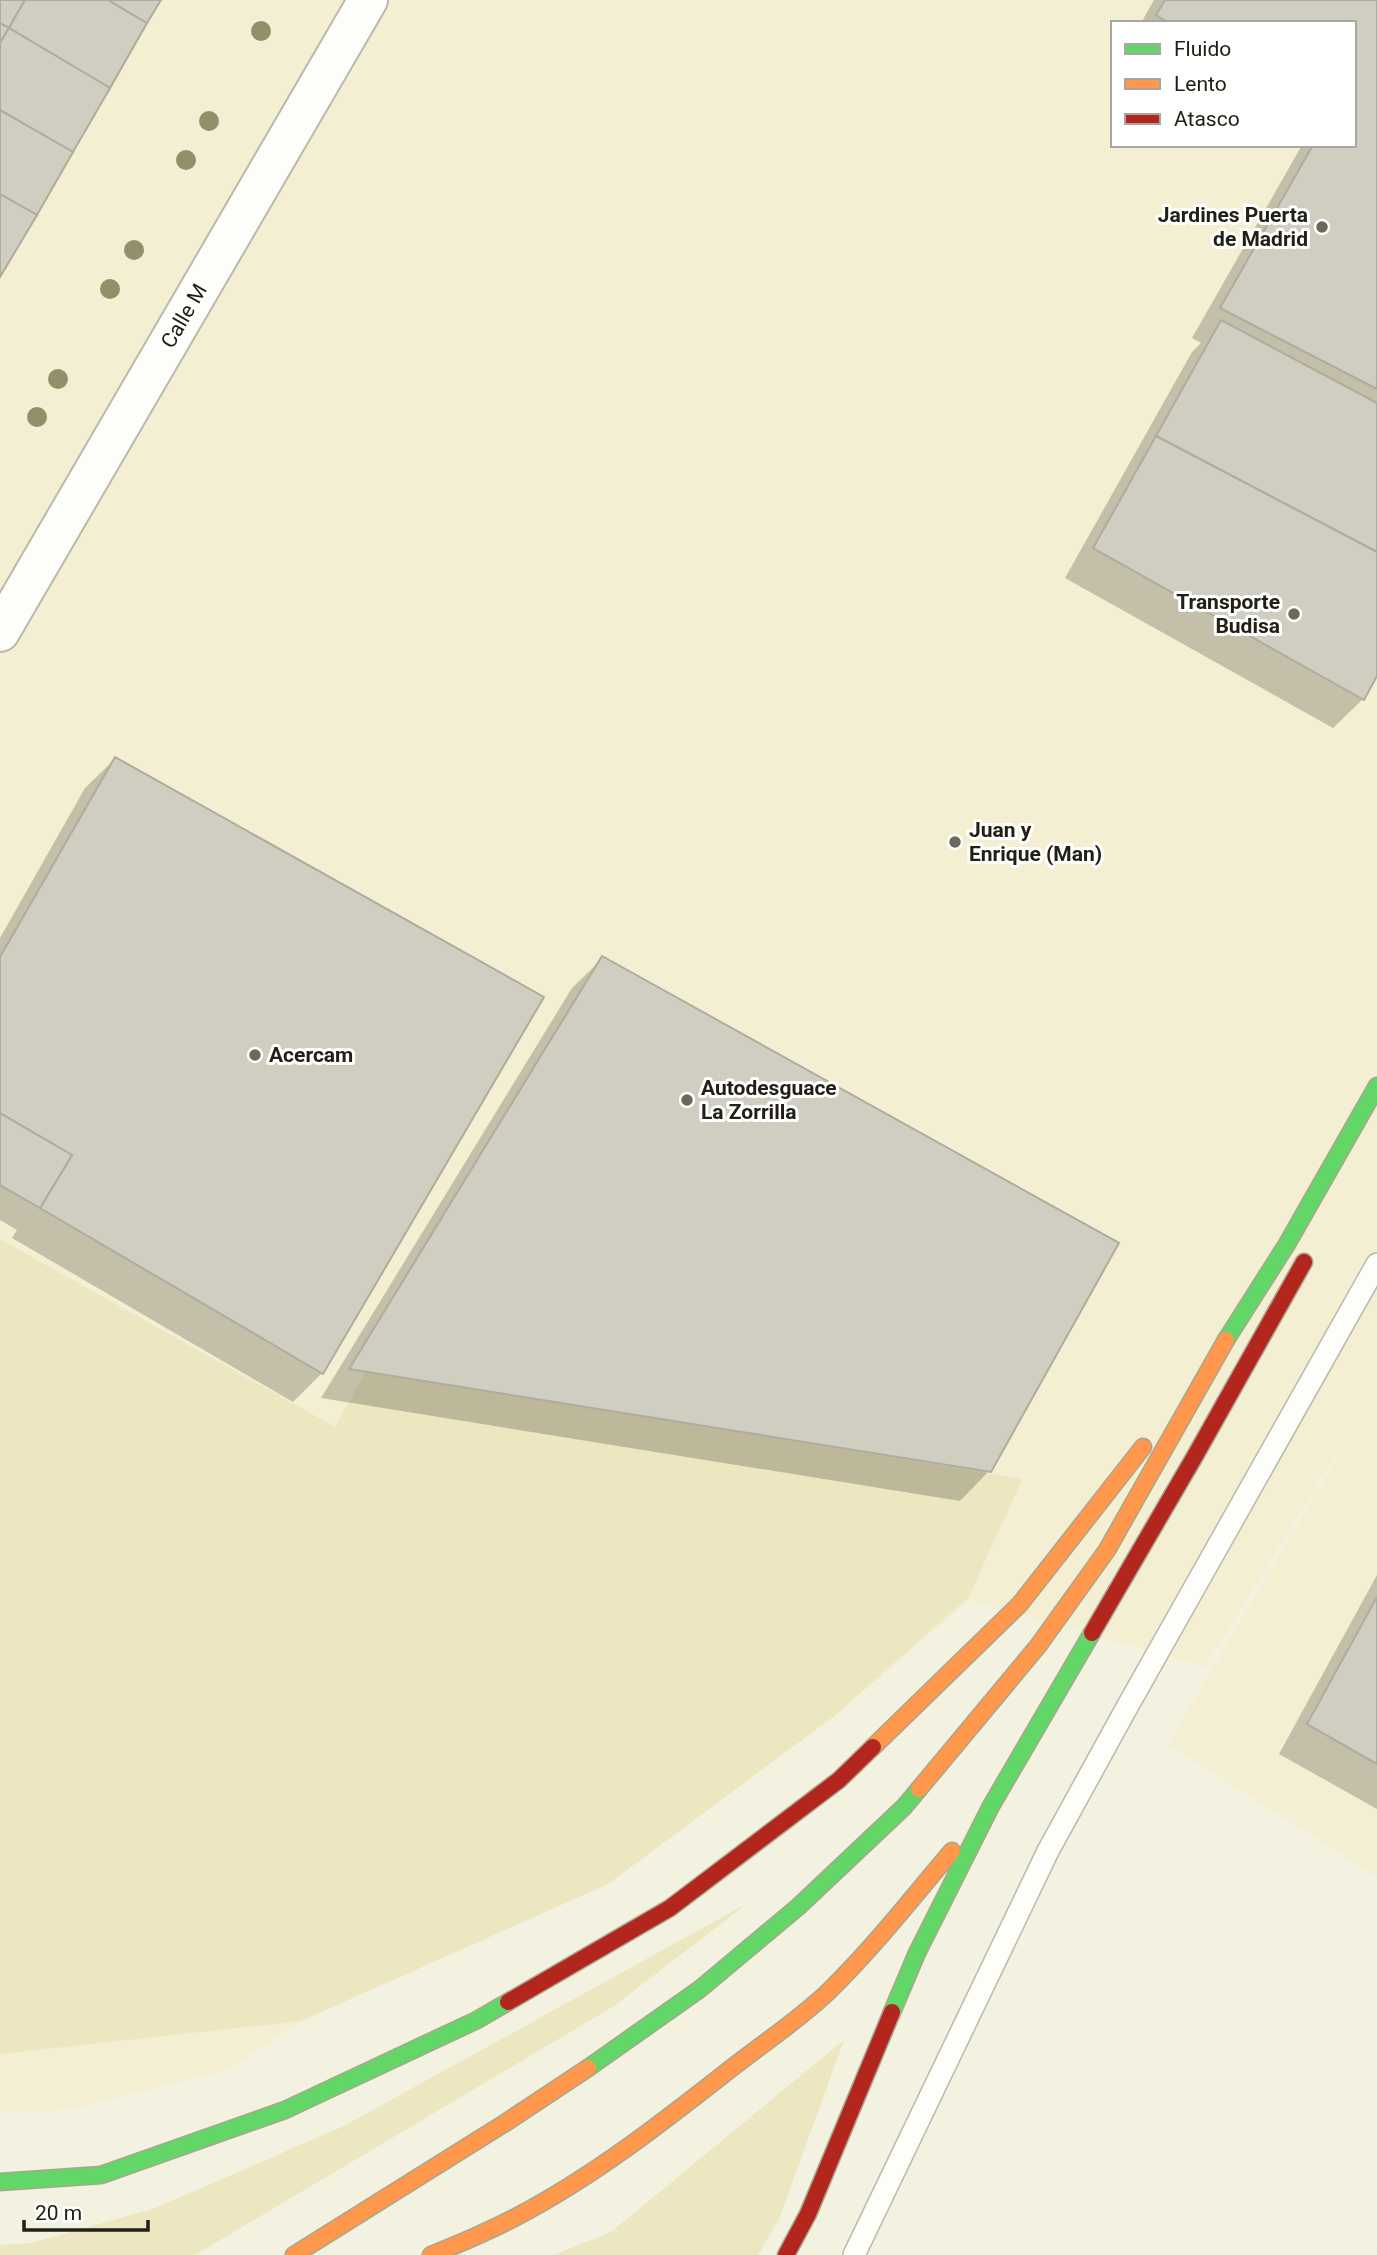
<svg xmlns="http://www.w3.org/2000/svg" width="1377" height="2255" font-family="Roboto,sans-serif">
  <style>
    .built { fill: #f4efd2; fill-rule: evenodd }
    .green { fill: #ece7c0 }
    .shadow { fill: #0003 }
    .building { fill: #d0cec0; stroke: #adac9e; stroke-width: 2 }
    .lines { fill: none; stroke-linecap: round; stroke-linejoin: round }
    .lane-casing { stroke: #bab9ab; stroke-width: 24 }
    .street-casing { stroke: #bab9ab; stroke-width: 42 }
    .fast-casing { stroke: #a8a68f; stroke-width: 19 }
    .slow-casing { stroke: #a8a68f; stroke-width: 19 }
    .jam-casing { stroke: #a8a68f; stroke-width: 19 }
    .lane { stroke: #fdfdfa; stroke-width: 21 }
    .street { stroke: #fdfdfa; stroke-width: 38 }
    .fast { stroke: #63d668; stroke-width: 16 }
    .slow { stroke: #ff974d; stroke-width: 16 }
    .jam { stroke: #b3261e; stroke-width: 16 }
    .tree { fill: #938f68 }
    .poi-dot { fill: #6b695b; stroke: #fff; stroke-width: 2.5 }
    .labels { text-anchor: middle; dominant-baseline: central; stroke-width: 6; stroke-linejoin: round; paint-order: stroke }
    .poi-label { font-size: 21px; font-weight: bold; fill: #222014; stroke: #fff; text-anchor: start }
    .street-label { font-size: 21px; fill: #222014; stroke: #fff }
  </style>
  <rect width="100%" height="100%" fill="#f3f1df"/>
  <path class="built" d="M0 0H1377V1877L1168 1744 1372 1399 1371 1398 1205 1667 969 1600 832 1719 604 1885 300 2022 228 2070 67 2110 0 2113ZM1113 23H1354V145H1113Z"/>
  <g class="green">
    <path d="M0 1239 335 1427 366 1371 1022 1479 969 1597 834 1716 608 1884 301 2021 0 2054Z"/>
    <path d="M748 1903 614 2006 195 2255H0V2245L31 2243 153 2209 344 2126Z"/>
    <path d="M844 2040 779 2219 758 2255H554L611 2232Z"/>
  </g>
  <g class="shadow">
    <path d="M1154 0H1377V672L1363 699 1333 728 1065 578 1192 352 1201 343 1192 338 1302 145H1354V23H1141Z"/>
    <path d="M115 759 322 1373 293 1402 12 1238 17 1230 0 1220V938L85 788Z"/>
    <path d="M602 959 989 1471 960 1501 321 1398 572 988Z"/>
    <path d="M1377 1575V1809L1279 1754Z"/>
  </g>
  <g class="building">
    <path d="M0 0H25L9 28 0 23Z"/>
    <path d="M25 0H108L147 23 110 88 9 28Z"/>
    <path d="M108 0H161L147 23Z"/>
    <path d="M1165 0H1377V389L1220 308 1313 145H1354V23H1169L1156 15Z"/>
    <path d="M0 23 9 28 0 43Z"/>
    <path d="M9 28 110 88 73 152 0 110V43Z"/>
    <path d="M0 110 73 152 37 215 0 194Z"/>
    <path d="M0 194 37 215 0 277Z"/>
    <path d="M1221 320 1377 403V552L1156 436Z"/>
    <path d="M1156 436 1377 552V676L1364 700 1093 548Z"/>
    <path d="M115 757 544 997 323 1374 40 1208 72 1155 0 1113V957Z"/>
    <path d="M602 956 1119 1243 991 1472 349 1369Z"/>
    <path d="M0 1113 72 1155 40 1208 0 1185Z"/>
    <path d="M1377 1597V1764L1307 1724Z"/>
  </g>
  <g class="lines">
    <defs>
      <path id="lane" d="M854 2255 1048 1851 1126 1709 1377 1264"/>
      <path id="street" d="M0 632 368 0"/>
      <g id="fast">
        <path d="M1226 1340 1287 1244 1377 1086"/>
        <path d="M892 2012 917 1953 991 1806 1092 1633"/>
        <path d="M588 2068 700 1989 798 1907 904 1807 919 1789"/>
        <path d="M0 2182 101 2175 285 2110 477 2020 508 2002"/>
      </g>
      <g id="slow">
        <path d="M873 1747 1020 1604 1143 1447"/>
        <path d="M919 1789 1038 1646 1107 1550 1226 1340"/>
        <path d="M294 2255 505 2123 588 2068"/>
        <path d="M431 2255C459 2244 487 2232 514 2218 593 2177 663 2122 733 2067 765 2042 800 2019 829 1991 873 1948 912 1898 952 1851"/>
      </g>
      <g id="jam">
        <path d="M1092 1633 1195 1456 1304 1262"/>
        <path d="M508 2002 670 1908 839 1780 873 1747"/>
        <path d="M786 2255 808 2214 892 2012"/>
      </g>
    </defs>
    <use href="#lane" class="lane-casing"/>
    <use href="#street" class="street-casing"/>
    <use href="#fast" class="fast-casing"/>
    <use href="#slow" class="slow-casing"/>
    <use href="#jam" class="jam-casing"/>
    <use href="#lane" class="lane"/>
    <use href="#street" class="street"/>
    <use href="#fast" class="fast"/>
    <use href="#slow" class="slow"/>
    <use href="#jam" class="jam"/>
  </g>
  <g class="tree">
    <circle cx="261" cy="31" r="10"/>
    <circle cx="209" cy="121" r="10"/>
    <circle cx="186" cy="160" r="10"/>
    <circle cx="134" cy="250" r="10"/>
    <circle cx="110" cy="289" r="10"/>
    <circle cx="58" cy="379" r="10"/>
    <circle cx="37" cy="417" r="10"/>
  </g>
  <g class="poi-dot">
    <circle cx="1322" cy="227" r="7"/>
    <circle cx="1294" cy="614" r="7"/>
    <circle cx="955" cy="842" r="7"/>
    <circle cx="255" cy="1055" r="7"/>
    <circle cx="687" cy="1100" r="7"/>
  </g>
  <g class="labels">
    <g class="poi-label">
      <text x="1308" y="215" text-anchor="end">Jardines Puerta<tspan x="1308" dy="24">de Madrid</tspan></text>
      <text x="1280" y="602" text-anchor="end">Transporte<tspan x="1280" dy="24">Budisa</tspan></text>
      <text x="969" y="830">Juan y<tspan x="969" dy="24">Enrique (Man)</tspan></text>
      <text x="269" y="1055">Acercam</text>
      <text x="701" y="1088">Autodesguace<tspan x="701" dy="24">La Zorrilla</tspan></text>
    </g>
    <g class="street-label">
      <text transform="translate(184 316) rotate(-60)">Calle M</text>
    </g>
  </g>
  <rect x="1111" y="21" width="245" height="126" fill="#ffffff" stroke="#a7a6a1" stroke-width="2"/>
  <rect x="1125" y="44" width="35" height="10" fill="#63d668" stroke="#a7a6a1" stroke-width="2"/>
  <text x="1174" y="56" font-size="21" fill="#222014">Fluido</text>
  <rect x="1125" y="79" width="35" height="10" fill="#ff974d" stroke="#a7a6a1" stroke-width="2"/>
  <text x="1174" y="91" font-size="21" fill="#222014">Lento</text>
  <rect x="1125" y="114" width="35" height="10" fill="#b3261e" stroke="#a7a6a1" stroke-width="2"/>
  <text x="1174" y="126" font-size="21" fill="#222014">Atasco</text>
  <path d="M24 2220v10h124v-10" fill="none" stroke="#222014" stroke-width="3.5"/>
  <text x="35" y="2220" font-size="21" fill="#222014" stroke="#ffffff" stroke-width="5" paint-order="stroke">20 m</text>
</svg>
